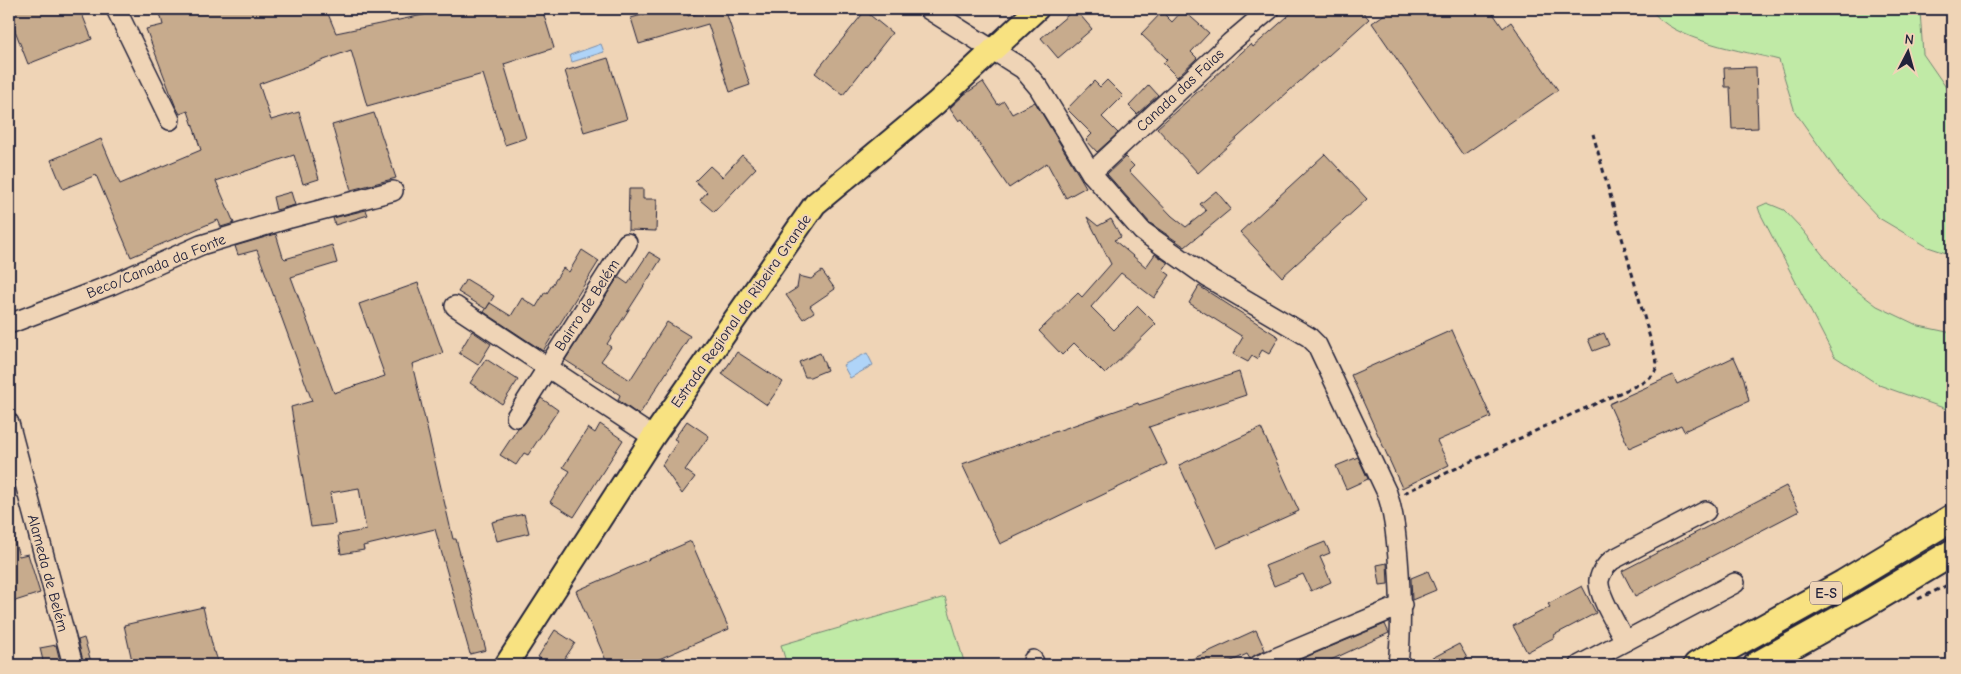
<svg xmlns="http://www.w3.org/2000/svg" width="1961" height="674" font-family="'Comic Neue',sans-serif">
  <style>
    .green { fill: #c0eaa6; stroke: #718670 }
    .water { fill: #afd4f8; stroke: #778dac }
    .building { fill: #c7ab8d; stroke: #22223b }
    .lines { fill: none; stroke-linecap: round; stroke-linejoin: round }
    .minor-casing { stroke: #22223b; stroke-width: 22 }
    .major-casing { stroke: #22223b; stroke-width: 26 }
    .highway-casing { stroke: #22223b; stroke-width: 30 }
    .path { stroke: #22223b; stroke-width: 3; stroke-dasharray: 5 4; stroke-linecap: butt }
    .minor { stroke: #efd4b6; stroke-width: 19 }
    .major { stroke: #f8e281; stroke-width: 22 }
    .highway { stroke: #f8e281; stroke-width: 26 }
    .labels { text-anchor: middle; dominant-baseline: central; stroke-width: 4; stroke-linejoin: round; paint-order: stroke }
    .shield { fill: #efd4b6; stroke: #605760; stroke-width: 1 }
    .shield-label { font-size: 14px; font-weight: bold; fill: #22223b }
    .street-label { font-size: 15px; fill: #22223b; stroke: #efd4b6 }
  </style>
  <rect width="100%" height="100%" fill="#efd4b6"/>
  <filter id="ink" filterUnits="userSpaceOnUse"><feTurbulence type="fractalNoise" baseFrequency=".02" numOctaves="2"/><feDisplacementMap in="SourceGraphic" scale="10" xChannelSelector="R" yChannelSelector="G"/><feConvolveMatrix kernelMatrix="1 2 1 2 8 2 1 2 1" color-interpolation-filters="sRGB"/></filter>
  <g filter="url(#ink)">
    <g class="green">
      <path d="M1651 9H1922L1920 11 1923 54 1952 96V255L1928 247 1879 218 1844 181 1795 112 1779 60C1745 51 1671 41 1651 9Z"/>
      <path d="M1767 203 1784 210 1801 228 1843 280 1877 306 1919 326 1952 333V411L1879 385 1834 356 1760 213 1758 207Z"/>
      <path d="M945 597 965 665H787L781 645Z"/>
    </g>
    <g class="water">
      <path d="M601 44 604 52 572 62 570 55Z"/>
      <path d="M867 353 873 365 850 378 843 365Z"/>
    </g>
    <g class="building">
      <path d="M14 9H80L92 39 28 64 9 15V11Z"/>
      <path d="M159 9H326L336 33 452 9H542L554 48 504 64 526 138 505 145 483 74 367 106 351 50 259 84 271 120 299 112 319 179 303 184 294 155 216 181 234 223 221 227 218 220 131 257 96 175 63 189 51 160 101 139 120 184 201 150 188 111 180 114 175 105 146 29 163 25Z"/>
      <path d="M663 9H686L688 16 712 9H725L750 85 730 92 708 24 639 44 631 18Z"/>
      <path d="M1075 9 1092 29 1058 58 1041 38Z"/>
      <path d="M1296 9H1360L1369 19 1198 173 1157 128 1251 44 1253 47Z"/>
      <path d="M1392 9H1490L1503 28 1511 22 1558 90 1463 155 1372 23Z"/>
      <path d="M1183 10 1209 33 1191 52 1197 58 1177 77 1163 63 1167 59 1141 34 1162 12 1172 22Z"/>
      <path d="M865 11 892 33 843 95 815 73Z"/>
      <path d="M608 58 627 119 584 132 565 71Z"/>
      <path d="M1756 67 1758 128 1732 129 1730 87H1725L1724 68Z"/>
      <path d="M1107 80 1123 96 1102 117 1118 133 1097 152 1086 140 1092 134 1067 109 1094 81 1100 87Z"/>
      <path d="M983 82 998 105 1004 101 1012 114 1035 102 1086 187 1066 198 1047 163 1009 188 962 119 959 121 950 108 965 94Z"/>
      <path d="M1149 85 1158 95 1137 114 1129 106Z"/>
      <path d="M374 113 396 178 351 190 332 125Z"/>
      <path d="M1325 154 1367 199 1282 277 1240 232Z"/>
      <path d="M742 155 756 168 714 212 700 200 707 192 695 181 710 166 722 177Z"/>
      <path d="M1125 157 1134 166 1129 171 1172 216 1186 227 1206 211 1200 204 1216 191 1231 209 1185 247 1150 223 1107 174Z"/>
      <path d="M629 189H643V199H657L656 231 628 230Z"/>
      <path d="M291 192 295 205 276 210 273 197Z"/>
      <path d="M366 210 368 215 335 225 333 218Z"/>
      <path d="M1087 217 1098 226 1111 219 1121 237 1114 240 1146 267 1155 254 1168 263 1163 270 1170 275 1154 298 1121 273 1091 307 1114 330 1138 306 1156 324 1105 374 1074 343 1062 355 1039 331 1078 293 1082 297 1111 264Z"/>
      <path d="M276 234 283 257 285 259 332 245 337 263 291 277 334 393 385 376 359 304 418 283 443 353 412 364 453 539H456L486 650 470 654 435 529 363 546 364 550 341 554 338 535 366 530 359 488 330 493 335 524 311 527 291 407 312 401 257 250 238 255 235 246Z"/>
      <path d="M582 250 599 261 543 351 484 312 490 303 511 316 522 298 536 307 545 292 547 293 563 268 569 272Z"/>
      <path d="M649 252 661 259 607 344 611 347 601 361 630 380 667 322 690 336 639 415 618 400 620 395 565 360 618 277 628 284Z"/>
      <path d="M822 271 835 289 810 306 814 312 803 319 786 295 797 288 799 276 811 279Z"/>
      <path d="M466 279 494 296 486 309 458 292Z"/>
      <path d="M1199 286 1279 337 1269 354 1262 350 1257 359 1252 356 1248 362 1233 354 1243 337 1189 303Z"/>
      <path d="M1452 330 1491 417 1437 441 1449 465 1402 488 1351 375Z"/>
      <path d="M472 331 491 344 478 365 459 353Z"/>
      <path d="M1604 333 1609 345 1593 351 1588 339Z"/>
      <path d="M737 352 783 382 767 405 722 374Z"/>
      <path d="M820 353 827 370 810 377H805L799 362Z"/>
      <path d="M1734 357 1744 379 1749 401 1684 431 1681 425 1629 448 1609 404 1673 375 1677 384Z"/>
      <path d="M486 359 518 380 502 404 470 383Z"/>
      <path d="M1239 372 1246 395 1149 427 1167 464 1000 544 962 464 1138 403 1139 405Z"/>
      <path d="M541 398 558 410 528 455 524 453 516 465 500 455 518 428 525 423Z"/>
      <path d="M687 421 709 436 685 470 695 477 682 494 662 465 678 441 674 439Z"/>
      <path d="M600 424 623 440 574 517 550 502 570 471 563 467 588 428 595 433Z"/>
      <path d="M1261 428 1299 511 1217 548 1179 465Z"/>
      <path d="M1358 457 1368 479 1346 489 1336 466Z"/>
      <path d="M1786 486 1799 511 1635 596 1622 571Z"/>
      <path d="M524 514 529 533 497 541 492 522Z"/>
      <path d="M9 533H12L19 556 28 554 40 593 9 603Z"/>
      <path d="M691 541 729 629 645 665H608L576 591Z"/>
      <path d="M1325 542 1330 553 1320 557 1331 582 1311 591 1303 574 1274 586 1265 566Z"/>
      <path d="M1387 563 1388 584 1380 585 1377 565Z"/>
      <path d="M1428 571 1436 590 1412 600 1411 578Z"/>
      <path d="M1582 586 1596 613 1554 635 1555 637 1527 652 1513 626 1550 607 1548 604Z"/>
      <path d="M203 607 214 652H215L219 665H133L124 625Z"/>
      <path d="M1385 624 1389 633 1320 665H1287Z"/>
      <path d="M555 630 575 643 565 658 576 665H551L538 657Z"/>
      <path d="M1256 630 1265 650 1255 655 1250 659 1247 654 1223 665H1179Z"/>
      <path d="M84 638 92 665H84L78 640Z"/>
      <path d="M1459 644 1471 665H1419Z"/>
      <path d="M56 645 61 665H44L40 648Z"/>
    </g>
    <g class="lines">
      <defs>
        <g id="minor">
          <path d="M116 9 170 120"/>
          <path d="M928 9 1023 69 1039 88 1091 173 1142 231 1207 277 1309 337 1317 345 1387 493C1394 514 1396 535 1398 558 1401 595 1402 628 1398 665"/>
          <path d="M1091 173 1230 43 1270 9"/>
          <path d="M455 306 653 437"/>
          <path d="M9 324 111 285 201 245 290 218 393 191"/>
          <path d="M516 417 627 243"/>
          <path d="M9 423 73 665"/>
          <path d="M1625 641C1618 627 1597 594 1599 580 1601 572 1606 565 1612 560L1706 511"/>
          <path d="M1033 660 1035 665"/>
          <path d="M1259 665 1402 605"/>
          <path d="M1580 665 1735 583"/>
        </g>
        <path id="major" d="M506 665 653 437 815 204 936 103 1037 9"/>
        <g id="highway">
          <path d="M1697 665 1844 583 1952 518"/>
          <path d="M1757 665 1861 607 1952 553"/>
        </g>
      </defs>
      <use href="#minor" class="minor-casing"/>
      <use href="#major" class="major-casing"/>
      <use href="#highway" class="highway-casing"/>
      <g class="path">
        <path d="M1404 493 1548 425 1642 383C1650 377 1657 374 1657 363L1593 134"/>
        <path d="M1918 599 1952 583"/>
      </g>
      <use href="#minor" class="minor"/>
      <use href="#major" class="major"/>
      <use href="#highway" class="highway"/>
    </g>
  </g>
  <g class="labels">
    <rect class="shield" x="1810" y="581.5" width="32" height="23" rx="4"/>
    <g class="shield-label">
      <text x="1826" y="593">E-S</text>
    </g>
    <g class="street-label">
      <text transform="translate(1180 90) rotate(-43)">Canada das Faias</text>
      <text transform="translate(156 266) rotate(-22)">Beco/Canada da Fonte</text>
      <text transform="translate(587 305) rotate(-57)">Bairro de Belém</text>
      <text transform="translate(741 311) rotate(-55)">Estrada Regional da Ribeira Grande</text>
      <text transform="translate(48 573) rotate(75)">Alameda de Belém</text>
    </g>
  </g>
  <rect width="1961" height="674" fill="none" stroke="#efd4b6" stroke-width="30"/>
  <rect x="15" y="15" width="1931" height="644" fill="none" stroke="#22223b" stroke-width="2" filter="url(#ink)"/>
  <g transform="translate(1908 52) rotate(6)" stroke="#efd4b6" stroke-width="4" paint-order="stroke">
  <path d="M0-4L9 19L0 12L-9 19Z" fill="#22223b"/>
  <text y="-8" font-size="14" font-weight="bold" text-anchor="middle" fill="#22223b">N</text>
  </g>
</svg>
